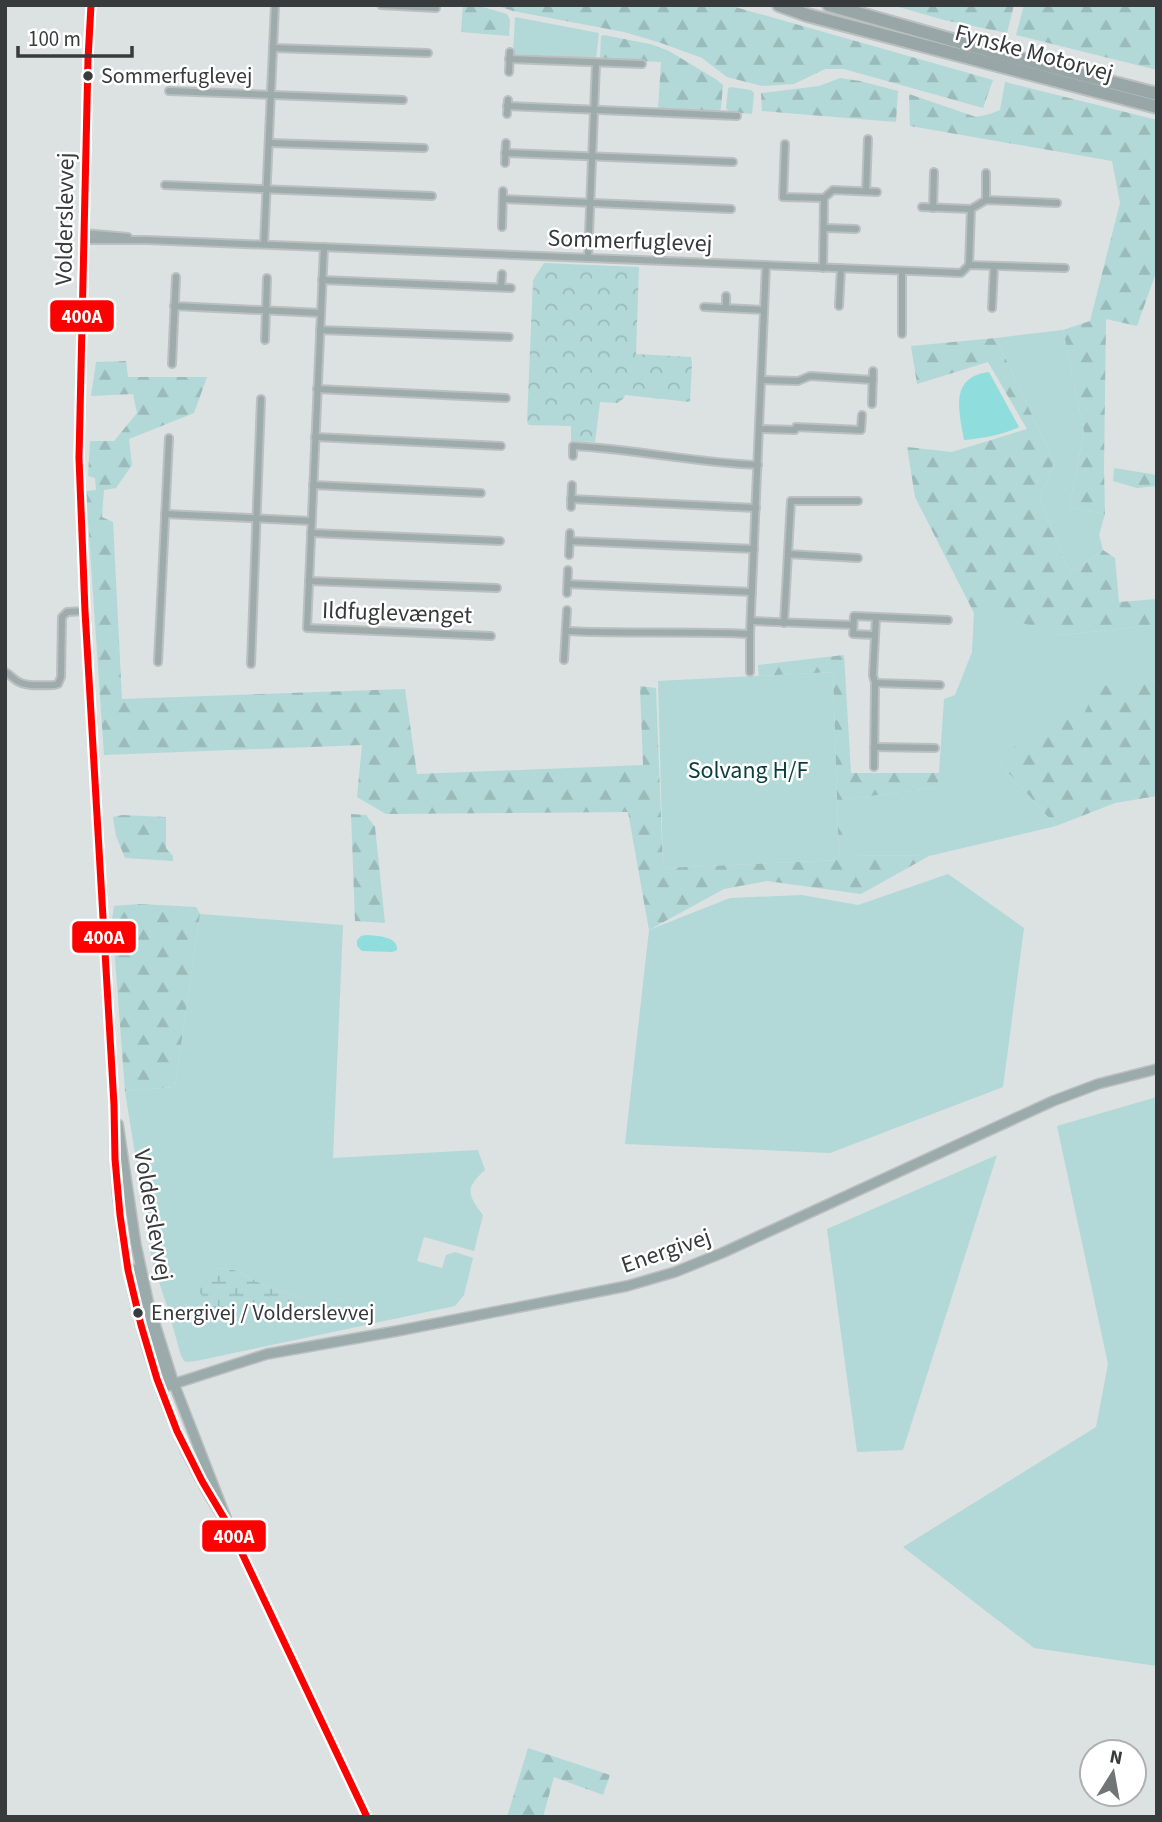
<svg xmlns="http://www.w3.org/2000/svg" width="1162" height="1822" font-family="'Source Sans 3',sans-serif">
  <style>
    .green { fill: #b3d8d8; fill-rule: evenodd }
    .forest { fill: url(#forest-firs) }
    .wetland { fill: url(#wetland-marsh) }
    .park { fill: url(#park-crowns) }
    .water { fill: #90ddde }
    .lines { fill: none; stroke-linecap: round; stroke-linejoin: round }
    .street-casing { stroke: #bcbfbf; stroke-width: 10 }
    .secondary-casing { stroke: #bcbfbf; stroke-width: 12 }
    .highway-casing { stroke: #bcbfbf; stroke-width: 16 }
    .street { stroke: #9eabab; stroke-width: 6 }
    .secondary { stroke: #9baaaa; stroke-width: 9 }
    .highway { stroke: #98a6a7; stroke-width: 12 }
    .bus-1-casing { stroke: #fff; stroke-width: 12 }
    .bus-1 { stroke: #f00; stroke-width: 7 }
    .bus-dot { fill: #373b3b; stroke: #fff; stroke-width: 2.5 }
    .labels { text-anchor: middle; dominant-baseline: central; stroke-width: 5; stroke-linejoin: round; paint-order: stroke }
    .bus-label { font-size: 22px; fill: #373b3b; stroke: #fff; text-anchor: start }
    .street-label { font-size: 24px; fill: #373b3b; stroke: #fff }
    .park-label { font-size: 24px; fill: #0a3e3f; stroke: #fff }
    .line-badge { stroke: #fff; stroke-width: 2.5 }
    .badge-label { font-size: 19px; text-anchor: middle; font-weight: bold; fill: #fff }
  </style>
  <defs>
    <pattern id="forest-firs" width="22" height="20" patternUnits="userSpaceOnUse" patternTransform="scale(1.75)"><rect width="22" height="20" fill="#b3d8d8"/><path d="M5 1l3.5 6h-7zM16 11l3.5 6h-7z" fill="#9bbaba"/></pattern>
    <pattern id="wetland-marsh" width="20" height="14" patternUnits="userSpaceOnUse" patternTransform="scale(1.75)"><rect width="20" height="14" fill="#b3d8d8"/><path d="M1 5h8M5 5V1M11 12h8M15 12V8" fill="none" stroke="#9bbaba"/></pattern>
    <pattern id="park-crowns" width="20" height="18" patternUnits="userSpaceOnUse" patternTransform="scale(1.75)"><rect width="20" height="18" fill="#b3d8d8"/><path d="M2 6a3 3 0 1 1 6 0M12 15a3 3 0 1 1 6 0" fill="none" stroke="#9bbaba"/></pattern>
  </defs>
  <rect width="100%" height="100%" fill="#dce1e1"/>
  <g class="green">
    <path d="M515 17 599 33 596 58 513 54Z"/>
    <path d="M1063 330 1084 432 1069 508 1105 514 1099 535 1103 550 1070 574 1040 499 1054 462 996 338Z"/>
    <path d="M974 613H993L1061 635 1157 625V681L1151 680 1082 719 997 760 1056 826 929 856 848 855 847 799 938 787 944 699 955 695 972 652Z"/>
    <path d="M833 672 839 860 663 868 658 681Z"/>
    <path d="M948 874 1024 928 1003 1087 830 1153 625 1144 649 930 730 898 802 895 858 905Z"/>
    <path d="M200 914 343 925 333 1158 478 1150 485 1170C465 1188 467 1194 483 1215L474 1251 424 1237 417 1261 442 1268 446 1255 455 1252 473 1258 464 1295 455 1306 196 1361 185 1362 181 1356 168 1309 152 1261 125 1091 175 1087ZM216 1268 234 1270 272 1289 304 1299H335L349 1302 216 1310 203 1273Z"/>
    <path d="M1157 1097V1666L1034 1648 903 1547 1096 1427 1108 1364 1057 1126Z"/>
    <path d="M997 1155 903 1450 857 1452 827 1229Z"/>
  </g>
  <g class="forest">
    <path d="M463 5H476L507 14 510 20 509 36 461 32Z"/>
    <path d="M495 5H728L993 80 983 108 844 69H825L794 84 762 86 727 77 702 58 661 43 624 32 513 11Z"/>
    <path d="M892 5H1014L1007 33 944 20Z"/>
    <path d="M1024 5H1157V70L1016 35Z"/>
    <path d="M604 35 650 44 669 51 717 80 723 85 721 108 719 112 658 109 661 62 600 59 601 36Z"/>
    <path d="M840 78 860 81 898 91 896 122 762 111 761 93 819 86Z"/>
    <path d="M1005 82 1157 120V270L1137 326 1106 319 1104 467 1105 514 1069 508 1084 432 1063 330 1090 321 1120 203 1112 161 910 126 909 94 976 117 990 114 1000 110Z"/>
    <path d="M730 87 751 90 754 93 752 114 729 112 726 108 728 89Z"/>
    <path d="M996 338 1054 462 1040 499 1070 574 1103 550 1115 558 1119 602 1157 599V625L1061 635 993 614 974 613 915 497 907 447 952 452 1027 429 988 362 917 384 911 346Z"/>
    <path d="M126 361 128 377H207L194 413 129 439 132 465 116 488 104 490 102 517 113 522 122 699 405 689 417 774 643 765 640 686 656 688 663 868 839 860 833 672 759 676 758 665 844 655 851 773H939L938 787 848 799V855L929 856 861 894 767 881 724 889 649 930 628 812 386 814 357 797 362 745 104 755 86 491 96 490 95 478 88 476 90 441H114L137 413 133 394 91 396 96 362Z"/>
    <path d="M1114 468 1157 475V486L1137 488 1113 481Z"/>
    <path d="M1151 680 1157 681V796L1115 803 1056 826 997 760 1057 716 1082 719 1096 687Z"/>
    <path d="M351 814 366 815 375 827 385 923 355 921Z"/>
    <path d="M122 815 166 817V848L173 856V861L125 858 116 836 113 817Z"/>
    <path d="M139 904 196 907 200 914 175 1087 125 1091 112 919 114 906Z"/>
    <path d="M528 1748 610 1775 603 1795 554 1777 543 1817H507Z"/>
  </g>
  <path class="wetland" d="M216 1268 234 1270 272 1289 304 1299H335L350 1302 333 1311 240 1318 216 1310 199 1292 198 1283 203 1273Z"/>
  <path class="park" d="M544 263 639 267 636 354 691 357 692 363 690 402 625 395 624 398 618 403 600 402 595 442 571 441V426L529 425 527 422 533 280Z"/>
  <g class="water">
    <path d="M989 372 1019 427C1005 434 980 439 964 440 959 411 949 377 989 372Z"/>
    <path d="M366 935C377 936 398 936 397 950L392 952 362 951 357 946V940L361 936Z"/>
  </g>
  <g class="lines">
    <defs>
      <g id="street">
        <path d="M381 5 436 8"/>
        <path d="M273 48 428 53"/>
        <path d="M509 59 642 64"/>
        <path d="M509 72 510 52"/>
        <path d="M169 91 403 100"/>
        <path d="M507 106 737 116"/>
        <path d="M507 114 508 100"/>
        <path d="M269 143 424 148"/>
        <path d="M785 144 783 197 824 198 833 190 877 192"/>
        <path d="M505 153 733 162"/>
        <path d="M505 163 506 143"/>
        <path d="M165 185 432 196"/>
        <path d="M866 191 868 139"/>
        <path d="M503 199 731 209"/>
        <path d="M986 200V173"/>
        <path d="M922 207 971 209 986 200 1057 203"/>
        <path d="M933 208 934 172"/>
        <path d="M502 227 503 191"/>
        <path d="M824 228 856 229"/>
        <path d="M84 233 128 237"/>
        <path d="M84 240H147L961 273 969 265 1065 268"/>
        <path d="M264 244 275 5"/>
        <path d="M324 247 307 628 491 636"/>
        <path d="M588 258 596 63"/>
        <path d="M969 265 971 209"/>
        <path d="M823 268 824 198"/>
        <path d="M902 271V334"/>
        <path d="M322 280 511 288"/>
        <path d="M501 287 502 274"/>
        <path d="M174 306 321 313"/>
        <path d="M839 306 841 268"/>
        <path d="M704 307 764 310"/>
        <path d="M726 308V296"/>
        <path d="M992 308 994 266"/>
        <path d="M320 330 509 337"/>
        <path d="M265 340 267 278"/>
        <path d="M172 364 176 277"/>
        <path d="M761 380 798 381 810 376 873 380"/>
        <path d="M317 389 506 398"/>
        <path d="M872 404 873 371"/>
        <path d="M759 429 795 430 796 427 861 430 862 415"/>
        <path d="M315 437 501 446"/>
        <path d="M573 456V446C635 449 696 463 758 465"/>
        <path d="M313 485 481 493"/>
        <path d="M571 499 756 508"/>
        <path d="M571 507 572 485"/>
        <path d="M165 514 311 521"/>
        <path d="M311 533 500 541"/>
        <path d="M570 541 754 549"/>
        <path d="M788 554 858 558"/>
        <path d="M569 555 570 533"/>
        <path d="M309 581 497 588"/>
        <path d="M568 584 752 592"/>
        <path d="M567 593 568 570"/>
        <path d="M751 621 853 625"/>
        <path d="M784 623 791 501H858"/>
        <path d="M566 631C627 634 689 631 750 634"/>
        <path d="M875 635 853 634 854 616 948 620"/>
        <path d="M564 660 567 610"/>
        <path d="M158 662 169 438"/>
        <path d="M251 664 261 399"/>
        <path d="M5 672C11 675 14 680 19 682 28 687 44 685 54 685L58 684 61 677 62 617 67 612 85 611"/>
        <path d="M750 672V634L766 265"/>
        <path d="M875 683 940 685"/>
        <path d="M874 747 935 748"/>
        <path d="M874 767 875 683 873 675 876 617"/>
      </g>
      <g id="secondary">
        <path d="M91 5 88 59 79 458 85 611 114 1105C112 1248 149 1408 230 1528"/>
        <path d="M118 1124 136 1245 149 1305 174 1384 230 1528 367 1817"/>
        <path d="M134 1269 161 1369 168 1381 174 1384"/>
        <path d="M161 1388 267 1354 397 1331 627 1286 675 1272 722 1253 1053 1101 1098 1084 1157 1069"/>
      </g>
      <g id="highway">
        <path d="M779 5 807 15 1157 107"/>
        <path d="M829 5 998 53 1157 94"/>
      </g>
    </defs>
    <use href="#street" class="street-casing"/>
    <use href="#secondary" class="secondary-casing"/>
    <use href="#highway" class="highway-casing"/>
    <use href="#street" class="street"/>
    <use href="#secondary" class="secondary"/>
    <use href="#highway" class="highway"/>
    <defs>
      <path id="bus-1" d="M91 5 88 59 79 458 85 611 114 1105 115 1159 120 1215 128 1270 141 1325 157 1379 177 1431 202 1481 230 1528 367 1817"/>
    </defs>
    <use href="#bus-1" class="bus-1-casing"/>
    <use href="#bus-1" class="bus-1"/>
  </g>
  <g class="bus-dot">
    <circle cx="88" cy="76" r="6"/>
    <circle cx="138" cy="1313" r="6"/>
  </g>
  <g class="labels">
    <g class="bus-label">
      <text x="101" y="76">Sommerfuglevej</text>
      <text x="151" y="1313">Energivej / Volderslevvej</text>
    </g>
    <g class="street-label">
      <text transform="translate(1034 53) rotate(15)">Fynske Motorvej</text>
      <text transform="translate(65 219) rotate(-89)">Volderslevvej</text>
      <text transform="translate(630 241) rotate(2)">Sommerfuglevej</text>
      <text transform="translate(397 613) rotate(2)">Ildfuglevænget</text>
      <text transform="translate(153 1215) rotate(80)">Volderslevvej</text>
      <text transform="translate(666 1251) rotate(-19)">Energivej</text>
    </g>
    <g class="park-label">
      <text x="748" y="770">Solvang H/F</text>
    </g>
  </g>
  <g class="line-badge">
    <rect x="49" y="299" width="66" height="34" rx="7" fill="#f00"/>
    <rect x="71" y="920" width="66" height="34" rx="7" fill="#f00"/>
    <rect x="201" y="1519" width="66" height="34" rx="7" fill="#f00"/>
  </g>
  <g class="badge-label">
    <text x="82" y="323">400A</text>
    <text x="104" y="944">400A</text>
    <text x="234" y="1543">400A</text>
  </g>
  <rect width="1162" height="1822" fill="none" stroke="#373b3b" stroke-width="14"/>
  <g transform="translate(1113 1773) rotate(11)"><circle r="33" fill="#ffffff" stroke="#afb1b1" stroke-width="2"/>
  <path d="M0-5L12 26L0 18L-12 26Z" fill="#717575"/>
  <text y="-10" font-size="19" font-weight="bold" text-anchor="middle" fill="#373b3b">N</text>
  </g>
  <path d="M18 46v10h114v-10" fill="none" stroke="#373b3b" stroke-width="3.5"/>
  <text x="28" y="46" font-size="21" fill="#373b3b" stroke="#ffffff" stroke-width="5" paint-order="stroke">100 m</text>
</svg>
